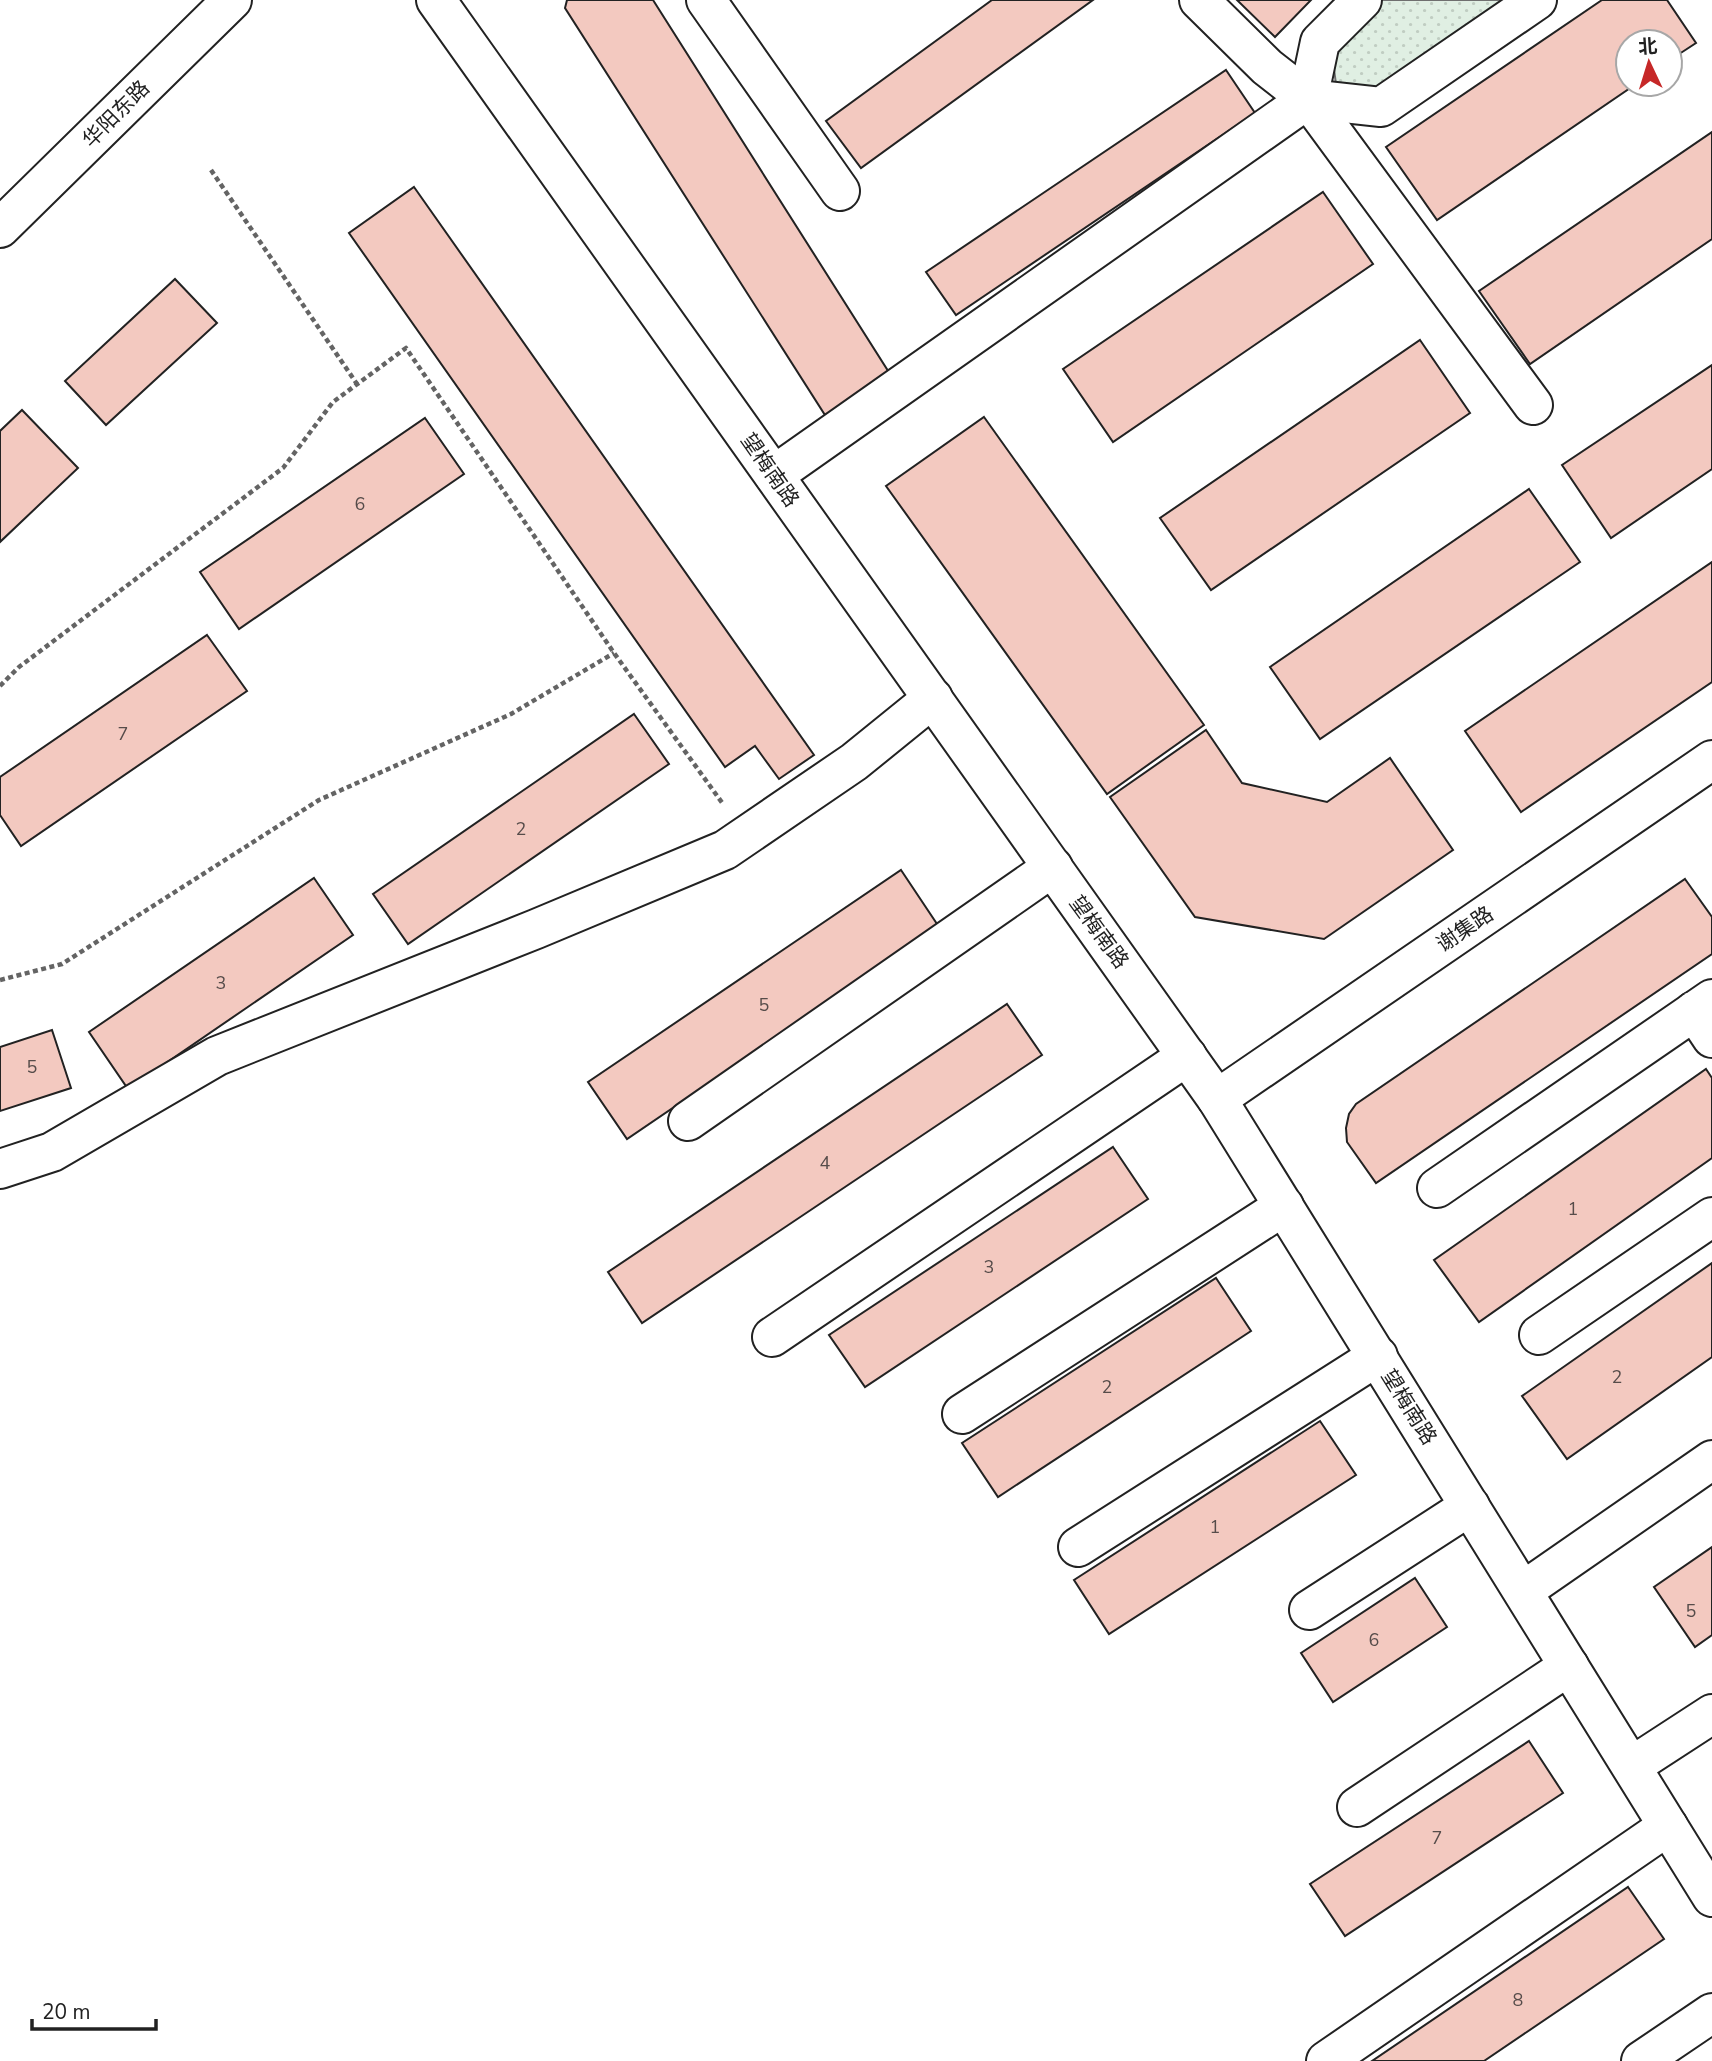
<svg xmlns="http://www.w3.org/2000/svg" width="1712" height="2061" font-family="'Nunito Sans','Noto Sans SC',sans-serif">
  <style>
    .grass { fill: url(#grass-dots); stroke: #6f6f6f; stroke-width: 2 }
    .building { fill: #f3c9c0; stroke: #222; stroke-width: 2 }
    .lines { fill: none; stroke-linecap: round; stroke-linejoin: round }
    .minor-casing { stroke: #222; stroke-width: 42 }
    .major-casing { stroke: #222; stroke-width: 42 }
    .path { stroke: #646464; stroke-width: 4.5; stroke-dasharray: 5 3.5; stroke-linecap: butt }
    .minor { stroke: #fff; stroke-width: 38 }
    .major { stroke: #fff; stroke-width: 38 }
    .labels { text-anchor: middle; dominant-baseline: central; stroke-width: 5; stroke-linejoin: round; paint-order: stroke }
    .number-label { font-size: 18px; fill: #564c4a }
    .street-label { font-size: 21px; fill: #222; stroke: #fff }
  </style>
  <defs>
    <pattern id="grass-dots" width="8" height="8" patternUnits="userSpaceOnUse" patternTransform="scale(1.75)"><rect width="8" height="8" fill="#e0efe3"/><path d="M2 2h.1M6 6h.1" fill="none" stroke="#c0cdc2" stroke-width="1.8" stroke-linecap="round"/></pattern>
  </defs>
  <rect width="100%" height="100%" fill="#fff"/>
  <path class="grass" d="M1379 0H1515L1375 95 1336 84 1331 48Z"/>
  <g class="building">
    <path d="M567 0H653L890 374 825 415 565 8Z"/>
    <path d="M992 0H1093L861 168 826 121Z"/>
    <path d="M1237 0H1311L1275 37Z"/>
    <path d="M1602 0H1667L1696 43 1670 60V42H1628V84H1636L1437 220 1386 147Z"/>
    <path d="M1226 70 1255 113 956 315 926 272Z"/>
    <path d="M1712 132V239L1530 364 1479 291Z"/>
    <path d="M414 187 814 755 779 779 755 746 725 767 349 233Z"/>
    <path d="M1323 192 1373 264 1113 442 1063 369Z"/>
    <path d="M175 279 217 323 106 425 65 381Z"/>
    <path d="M1420 340 1470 413 1211 590 1160 518Z"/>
    <path d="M1712 365V469L1611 538 1562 465Z"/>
    <path d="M22 410 78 468 0 542V431Z"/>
    <path d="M984 417 1204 725 1107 794 886 486Z"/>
    <path d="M425 418 464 474 239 629 200 572Z"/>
    <path d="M1529 489 1580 562 1320 739 1270 667Z"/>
    <path d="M1712 562V682L1521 812 1465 731Z"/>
    <path d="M207 635 247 691 21 846 0 815V777Z"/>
    <path d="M634 714 669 764 408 944 373 894Z"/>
    <path d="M1206 730 1242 783 1327 802 1390 758 1453 850 1324 939 1195 917 1110 797Z"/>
    <path d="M901 870 939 927 627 1139 588 1082Z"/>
    <path d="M314 878 353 935 128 1089 89 1032Z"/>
    <path d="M1685 879 1712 917V954L1376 1183 1347 1142 1346 1128 1349 1114 1356 1104Z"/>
    <path d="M1007 1004 1042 1055 642 1323 608 1272Z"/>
    <path d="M52 1030 71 1088 0 1111V1047Z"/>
    <path d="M1706 1069 1712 1078V1158L1479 1322 1434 1260Z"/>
    <path d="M1113 1147 1148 1199 865 1387 829 1335Z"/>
    <path d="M1712 1263V1357L1567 1459 1522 1396Z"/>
    <path d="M1216 1278 1251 1331 998 1497 962 1443Z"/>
    <path d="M1320 1421 1356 1475 1109 1634 1074 1580Z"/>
    <path d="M1712 1547V1635L1695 1647 1654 1587Z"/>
    <path d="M1415 1578 1447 1627 1333 1702 1301 1653Z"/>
    <path d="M1529 1741 1563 1793 1345 1936 1310 1884Z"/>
    <path d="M1628 1887 1664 1939 1484 2061H1372Z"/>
  </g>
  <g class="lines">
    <defs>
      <g id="minor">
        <path d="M706 0 840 191"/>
        <path d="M1199 0 1267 67 1308 99 1533 405"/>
        <path d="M1308 99 1320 42 1362 0"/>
        <path d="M774 475 1308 99 1381 107 1537 0"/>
        <path d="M1694 1011 1712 1038"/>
        <path d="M1217 1099 1712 760"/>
        <path d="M688 1121 1053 867"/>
        <path d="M0 1169 52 1152 217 1056 536 929 725 850 854 762 933 698"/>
        <path d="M1437 1188 1712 999"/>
        <path d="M1539 1335 1712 1217"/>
        <path d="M772 1337 1187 1056"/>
        <path d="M962 1414 1284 1206"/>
        <path d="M1078 1547 1378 1356"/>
        <path d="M1523 1591 1712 1460"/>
        <path d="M1309 1610 1470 1506"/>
        <path d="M1632 1766 1712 1714"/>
        <path d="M1357 1807 1569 1666"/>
        <path d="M1326 2061 1668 1826"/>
        <path d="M1641 2061 1712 2013"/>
      </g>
      <g id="major">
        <path d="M436 0 1217 1099 1712 1897"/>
        <path d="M0 228 232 0"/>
      </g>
    </defs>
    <use href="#minor" class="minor-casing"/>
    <use href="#major" class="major-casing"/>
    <g class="path">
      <path d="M211 170 357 384"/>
      <path d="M0 686 19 667 283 468 333 402 406 348 614 653 723 804"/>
      <path d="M0 980 62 964 319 800 511 714 614 653"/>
    </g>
    <use href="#minor" class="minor"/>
    <use href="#major" class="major"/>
  </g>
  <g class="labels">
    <g class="number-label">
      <text x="360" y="504">6</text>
      <text x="123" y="734">7</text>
      <text x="521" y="829">2</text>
      <text x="221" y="983">3</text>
      <text x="764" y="1005">5</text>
      <text x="32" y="1067">5</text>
      <text x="825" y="1163">4</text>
      <text x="1573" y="1209">1</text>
      <text x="989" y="1267">3</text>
      <text x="1617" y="1377">2</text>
      <text x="1107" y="1387">2</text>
      <text x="1215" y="1527">1</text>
      <text x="1691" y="1611">5</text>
      <text x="1374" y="1640">6</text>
      <text x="1437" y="1838">7</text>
      <text x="1518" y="2000">8</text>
    </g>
    <g class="street-label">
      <text transform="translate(116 114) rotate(-45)">华阳东路</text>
      <text transform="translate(770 470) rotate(55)">望梅南路</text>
      <text transform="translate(1465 929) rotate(-34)">谢集路</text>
      <text transform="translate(1099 932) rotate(54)">望梅南路</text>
      <text transform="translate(1409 1407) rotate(58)">望梅南路</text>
    </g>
  </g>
  <g transform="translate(1649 63) rotate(356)"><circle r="33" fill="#ffffff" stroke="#a7a7a7" stroke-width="2"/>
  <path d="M0-5L12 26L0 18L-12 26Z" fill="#c62828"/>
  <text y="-10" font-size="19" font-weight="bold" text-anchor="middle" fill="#222222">北</text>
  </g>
  <path d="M32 2019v10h124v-10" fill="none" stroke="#222222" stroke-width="3.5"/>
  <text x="42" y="2019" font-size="21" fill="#222222" stroke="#ffffff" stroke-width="5" paint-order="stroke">20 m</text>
</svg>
